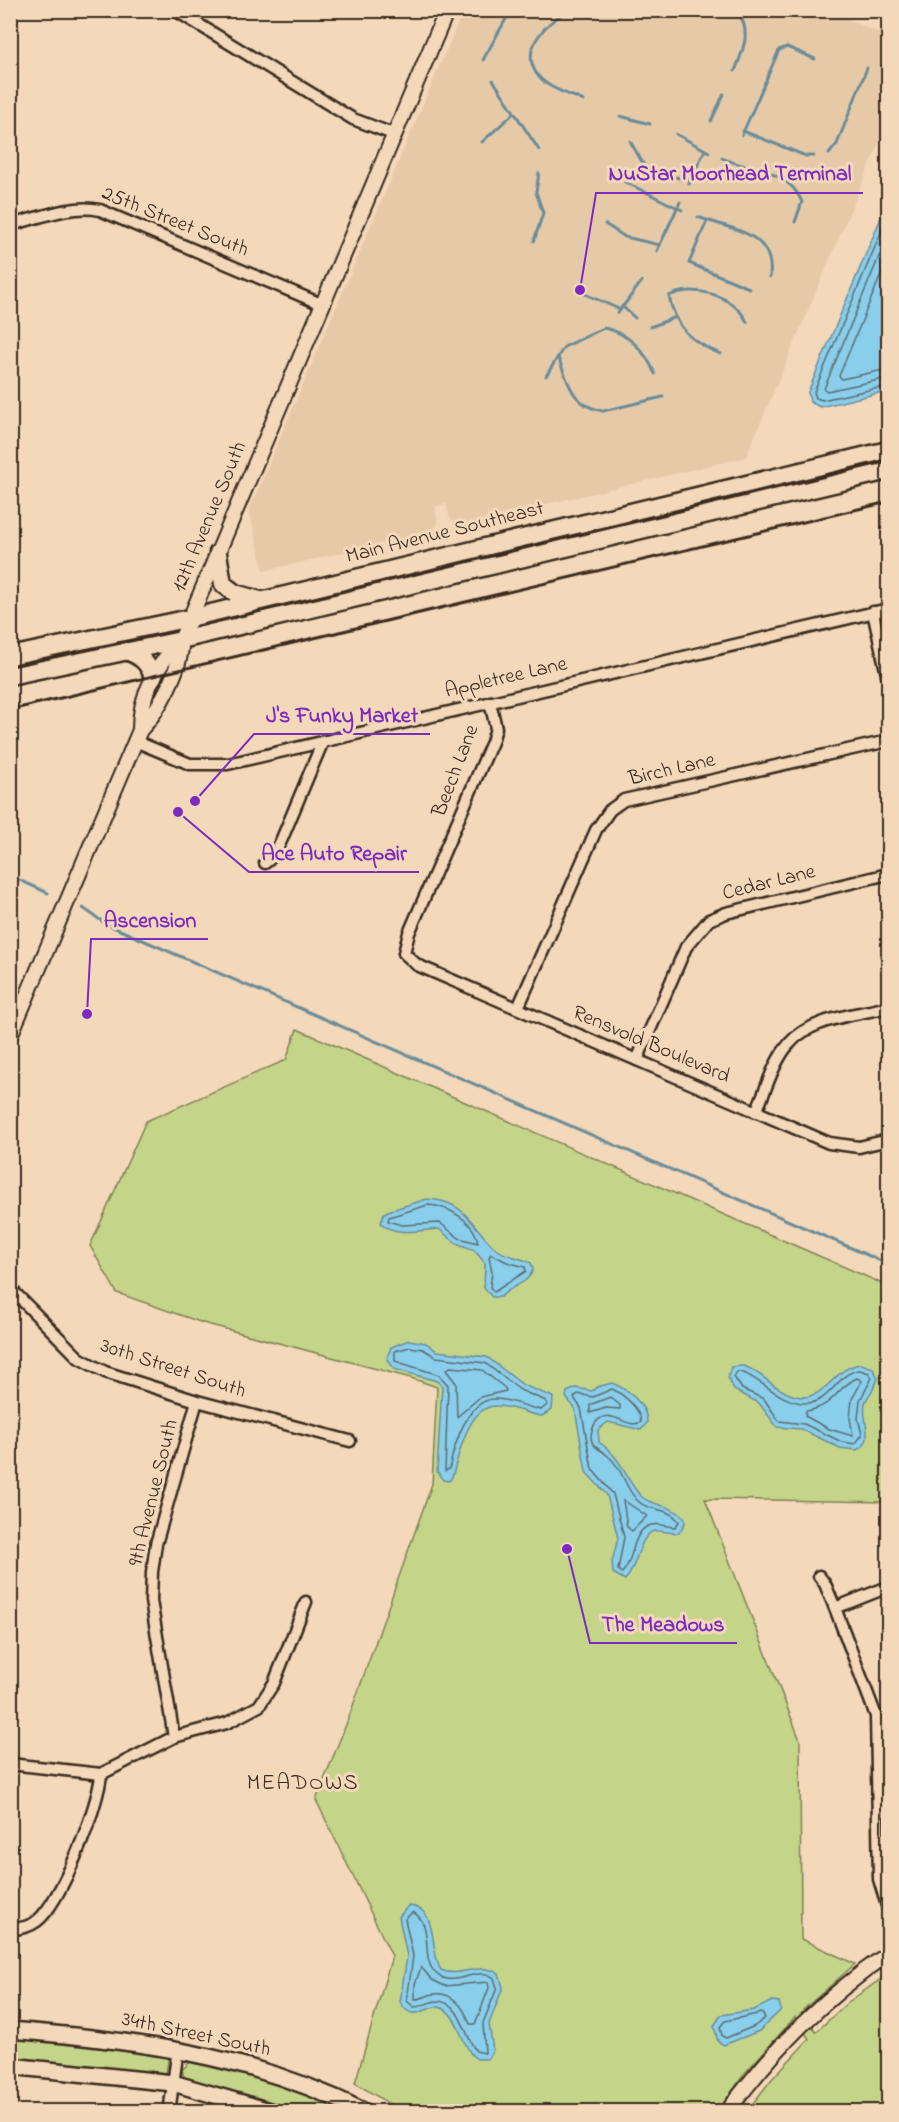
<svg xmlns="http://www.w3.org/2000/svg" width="899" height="2122" font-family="'Indie Flower',sans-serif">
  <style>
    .built { fill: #e6caa8 }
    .green { fill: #c4d58a; stroke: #808054; stroke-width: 1.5 }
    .water { fill: #89ceeb; stroke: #6a8c99; stroke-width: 1.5 }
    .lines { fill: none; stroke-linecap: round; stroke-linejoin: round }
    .shore { stroke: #5a6c70; stroke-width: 1.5 }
    .stream { stroke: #6a8c99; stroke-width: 3 }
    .minor-casing { stroke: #3b2a1e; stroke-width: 15 }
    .tertiary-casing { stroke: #3b2a1e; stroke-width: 18 }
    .secondary-casing { stroke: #3b2a1e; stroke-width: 20 }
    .primary-casing { stroke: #3b2a1e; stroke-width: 21 }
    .minor { stroke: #f3d8ba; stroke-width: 10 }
    .tertiary { stroke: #f3d8ba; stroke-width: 14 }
    .secondary { stroke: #f3d8ba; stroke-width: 15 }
    .primary { stroke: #f3d8ba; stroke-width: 16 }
    .rail { stroke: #3b2a1e; stroke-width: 3 }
    .labels { text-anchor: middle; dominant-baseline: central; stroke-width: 6; stroke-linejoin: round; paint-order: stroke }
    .street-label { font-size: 21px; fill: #3b2a1e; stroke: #f3d8ba }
    .neighbourhood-label { font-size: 22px; letter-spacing: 1.5px; fill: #3b2a1e; stroke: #f3d8ba }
    .leader { fill: none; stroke: #7b2cbf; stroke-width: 2 }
    .callout-dot { fill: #7b2cbf; stroke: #f3d8ba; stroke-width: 2 }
    .callout-label { font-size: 22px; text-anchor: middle; font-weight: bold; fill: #7b2cbf; stroke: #f3d8ba; stroke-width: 6; stroke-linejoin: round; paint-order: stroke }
  </style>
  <rect width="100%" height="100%" fill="#f3d8ba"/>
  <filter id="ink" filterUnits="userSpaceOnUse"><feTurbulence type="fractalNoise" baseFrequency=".0167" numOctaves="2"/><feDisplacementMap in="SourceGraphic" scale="12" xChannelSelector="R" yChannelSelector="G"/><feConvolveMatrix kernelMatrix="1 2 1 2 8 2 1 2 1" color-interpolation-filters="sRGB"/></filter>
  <g filter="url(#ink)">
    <path class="built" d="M463 11H829L888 37V122L746 457 459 525 450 518 446 504 435 507 438 522 434 531 264 571 249 510Z"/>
    <g class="green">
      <path d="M297 1029 888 1286V1502L705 1499 800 1740 801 1939 855 1964 803 2010 816 2032 847 2003 888 1974V2111H747L771 2080 809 2039 795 2017 745 2073 718 2111H401L355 2083 392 1956 316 1800 349 1717 432 1484 437 1387 411 1378 203 1323 117 1293 90 1246 146 1121 286 1060Z"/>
      <path d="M10 2036 169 2055 166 2073 161 2074 11 2059Z"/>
      <path d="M190 2062 257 2073 354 2111H297L245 2094 188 2079 184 2077 182 2070Z"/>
    </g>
    <g class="water">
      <path d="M888 201V391L820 407 810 402 808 392Z"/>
      <path d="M427 1199C468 1201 470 1226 496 1249 507 1257 519 1257 531 1263L533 1269C529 1284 511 1285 501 1297H492L484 1288 485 1263 474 1250 456 1243 439 1229C422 1230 394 1237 381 1223L384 1213 388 1211Z"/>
      <path d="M409 1340 426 1343 437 1351 487 1357 523 1385 553 1397 552 1410 542 1416C527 1414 512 1406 497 1406 467 1405 459 1457 452 1477L449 1481 443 1480 437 1471 442 1386 437 1381 394 1369 387 1358 391 1347Z"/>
      <path d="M861 1364 873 1368 878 1378C876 1388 868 1394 865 1403 861 1419 877 1444 856 1450L840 1448 801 1429 777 1427 759 1403 734 1390 728 1378 731 1367 744 1366C760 1371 772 1388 792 1395 826 1406 831 1367 861 1364Z"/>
      <path d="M612 1383C627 1389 648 1405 647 1423L641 1430 608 1422 598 1430 599 1442C626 1461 624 1480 642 1497 653 1506 668 1503 684 1517L685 1523 679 1533C671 1534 663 1530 655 1531 639 1533 637 1570 625 1580L613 1573 612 1562 618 1538 607 1495 586 1472 575 1409 566 1397 567 1392 576 1388 592 1391 597 1387Z"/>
      <path d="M408 1906C440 1906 429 1953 441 1970 460 1979 481 1960 499 1974L503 1987 489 2024 493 2050 488 2059H477L472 2055C461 2042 458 2015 442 2008 427 2002 414 2027 400 2002L407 1956 399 1917Z"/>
      <path d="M772 2001 779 2002 781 2010 759 2031 724 2045 718 2042 714 2026 721 2015 754 2010Z"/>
    </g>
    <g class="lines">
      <g class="shore">
        <path d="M888 216 814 392 816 398 822 400 888 386"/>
        <path d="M888 235 824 389 827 391 888 378"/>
        <path d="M888 258 839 376 842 379 888 369"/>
        <path d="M428 1205C448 1206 475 1221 478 1243L459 1238 440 1223 402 1225 388 1221 389 1217Z"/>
        <path d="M491 1254 507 1262 525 1267 526 1271 494 1292 490 1287 492 1273 489 1257Z"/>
        <path d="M410 1347 423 1349 436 1357 485 1363 520 1390 546 1401 547 1405 541 1410C526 1407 511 1399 495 1399 466 1399 454 1447 449 1469L445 1471 448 1385 439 1375 395 1361V1351Z"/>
        <path d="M450 1367 482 1370 505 1388 506 1391 480 1397 457 1417 456 1383 446 1370Z"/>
        <path d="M860 1370 869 1373 872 1378 860 1400 858 1418 862 1435 855 1444 842 1442 804 1424 779 1421 764 1399 742 1389 734 1377 737 1372C752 1370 778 1404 807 1403 831 1403 837 1372 860 1370Z"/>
        <path d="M857 1378 862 1381 852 1399 850 1418 853 1436 829 1429 805 1416 806 1411C836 1406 835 1388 857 1378Z"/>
        <path d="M612 1389C623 1394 641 1409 641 1422 627 1430 613 1408 598 1420 594 1423 591 1432 591 1437 591 1447 601 1449 608 1456 623 1468 625 1490 639 1502 651 1512 670 1507 679 1522L675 1527C668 1527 659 1523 651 1525 631 1530 635 1561 622 1573L618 1570 624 1537 613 1494 592 1469 581 1408 574 1398 578 1394 593 1397Z"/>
        <path d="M610 1397 620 1405V1409L606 1408 590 1413V1405Z"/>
        <path d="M623 1500 647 1516 632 1531 627 1527Z"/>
        <path d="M413 1912C437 1927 417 1961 439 1976 456 1987 479 1965 494 1978L497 1988 483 2023 485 2053 476 2051C464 2035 461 2001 437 2001 430 2001 422 2007 414 2007L407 2001 413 1956 405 1919Z"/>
        <path d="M421 1967 432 1980 445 1986 488 1982 489 1988 475 2024H470C465 2009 453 1991 434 1994 427 1995 422 1999 415 1999V1984Z"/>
        <path d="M762 2013 765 2018 755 2026 726 2038 722 2036 720 2027 725 2021Z"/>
      </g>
      <g class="stream">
        <path d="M570 10C547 21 517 50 539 77 549 89 570 94 584 101"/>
        <path d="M483 60 511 10"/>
        <path d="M735 71C743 50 753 30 736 10"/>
        <path d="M493 80 539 150"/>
        <path d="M620 116 650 124"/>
        <path d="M711 121 724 94"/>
        <path d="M743 131 806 156H814"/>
        <path d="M676 134 709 152"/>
        <path d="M742 135 779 50 787 47 815 59"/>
        <path d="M630 141 645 167 663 176 691 179"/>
        <path d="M482 142 514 113"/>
        <path d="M829 154 837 144 867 68"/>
        <path d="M722 158C752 172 787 167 802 202L795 222"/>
        <path d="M625 182 682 210"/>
        <path d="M689 184 705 150"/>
        <path d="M698 217C731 230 775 231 770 277"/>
        <path d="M707 221 689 263 749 288"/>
        <path d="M605 224 625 237 660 245"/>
        <path d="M534 241 543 213 536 192 539 173"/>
        <path d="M657 251 680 202"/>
        <path d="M578 291 619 309"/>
        <path d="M622 306 635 318"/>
        <path d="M618 313 642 281"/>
        <path d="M650 327 676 317"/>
        <path d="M721 354C692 343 675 327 669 296 694 283 735 296 747 322"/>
        <path d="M558 357C568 382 572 406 603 411L663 397"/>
        <path d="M546 376 564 347 604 328C629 333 646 352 655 374"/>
        <path d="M10 876 48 893"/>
        <path d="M83 908 106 924 888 1264"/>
      </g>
      <defs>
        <g id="minor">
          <path d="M175 10 353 119 393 134"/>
          <path d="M10 225C39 218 71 204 100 210L321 304"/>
          <path d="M873 612 888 679"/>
          <path d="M490 702 496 728 492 742 409 933 404 953 417 965 829 1143 859 1147 888 1140"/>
          <path d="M135 741 190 764H228L888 609"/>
          <path d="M265 863 274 855 281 841 323 741"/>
          <path d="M518 1008 596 830 610 810 624 800 888 741"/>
          <path d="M637 1060 686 947 709 920 726 913 888 874"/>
          <path d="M756 1112C766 1090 773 1062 789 1044 810 1018 857 1015 888 1007"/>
          <path d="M10 1268V1275"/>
          <path d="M10 1288 79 1358 105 1372 197 1401 350 1441"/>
          <path d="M819 1576 825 1584 835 1608"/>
          <path d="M888 1587 835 1608 876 1716 879 1879 888 1909"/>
          <path d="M174 1737 151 1601 152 1572 156 1544 197 1401"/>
          <path d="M10 1764 101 1774"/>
          <path d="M101 1774 174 1737 227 1723 259 1706 274 1683 306 1602"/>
          <path d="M10 1929C20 1929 29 1927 37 1921 61 1903 99 1805 101 1774"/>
          <path d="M169 2112 178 2049"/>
        </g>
        <g id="tertiary">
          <path d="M140 730C139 696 158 663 181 640"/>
          <path d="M10 1036 140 730C158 712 183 666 181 640L447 10"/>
          <path d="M727 2112C775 2048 822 1999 888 1954"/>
        </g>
        <g id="secondary">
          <path d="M10 2030C134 2040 253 2055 365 2112"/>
          <path d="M10 2066 173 2083 273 2112"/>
        </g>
        <g id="primary">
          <path d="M218 553 223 584 235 593 260 600"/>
          <path d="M126 651C140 656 148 662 153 677"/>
          <path d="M10 656 190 618 888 450"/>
          <path d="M10 676 181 640 888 471"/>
        </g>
      </defs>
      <use href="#minor" class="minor-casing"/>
      <use href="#tertiary" class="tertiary-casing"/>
      <use href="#secondary" class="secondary-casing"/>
      <use href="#primary" class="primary-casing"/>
      <use href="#minor" class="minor"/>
      <use href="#tertiary" class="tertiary"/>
      <use href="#secondary" class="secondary"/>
      <use href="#primary" class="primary"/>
      <path class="rail" d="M10 710 888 502"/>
    </g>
  </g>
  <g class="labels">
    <g class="street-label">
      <text transform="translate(175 222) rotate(22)">25th Street South</text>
      <text transform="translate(210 517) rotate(-67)">12th Avenue South</text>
      <text transform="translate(445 533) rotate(-14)">Main Avenue Southeast</text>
      <text transform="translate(506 678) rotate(-13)">Appletree Lane</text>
      <text transform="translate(672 770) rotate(-13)">Birch Lane</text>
      <text transform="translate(456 771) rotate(-69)">Beech Lane</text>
      <text transform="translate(769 883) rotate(-14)">Cedar Lane</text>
      <text transform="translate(651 1045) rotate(23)">Rensvold Boulevard</text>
      <text transform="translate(173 1369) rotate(18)">30th Street South</text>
      <text transform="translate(154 1493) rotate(-76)">9th Avenue South</text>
      <text transform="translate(196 2035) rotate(12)">34th Street South</text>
    </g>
    <g class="neighbourhood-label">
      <text x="303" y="1784">MEADOWS</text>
    </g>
  </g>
  <path class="leader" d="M580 290L596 193H863M195 801L254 734H430M178 812L249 872H419M87 1014L91 939H208M567 1549L590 1643H737"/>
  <g class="callout-dot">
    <circle cx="580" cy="290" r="6"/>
    <circle cx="195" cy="801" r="6"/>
    <circle cx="178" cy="812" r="6"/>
    <circle cx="87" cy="1014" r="6"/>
    <circle cx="567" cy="1549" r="6"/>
  </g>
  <g class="callout-label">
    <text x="730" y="180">NuStar Moorhead Terminal</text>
    <text x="342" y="722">J's Funky Market</text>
    <text x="334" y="860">Ace Auto Repair</text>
    <text x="150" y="927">Ascension</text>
    <text x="663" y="1631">The Meadows</text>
  </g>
  <rect width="899" height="2122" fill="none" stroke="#f3d8ba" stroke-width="36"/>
  <rect x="18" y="18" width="863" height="2086" fill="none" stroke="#3b2a1e" stroke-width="2" filter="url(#ink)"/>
</svg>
